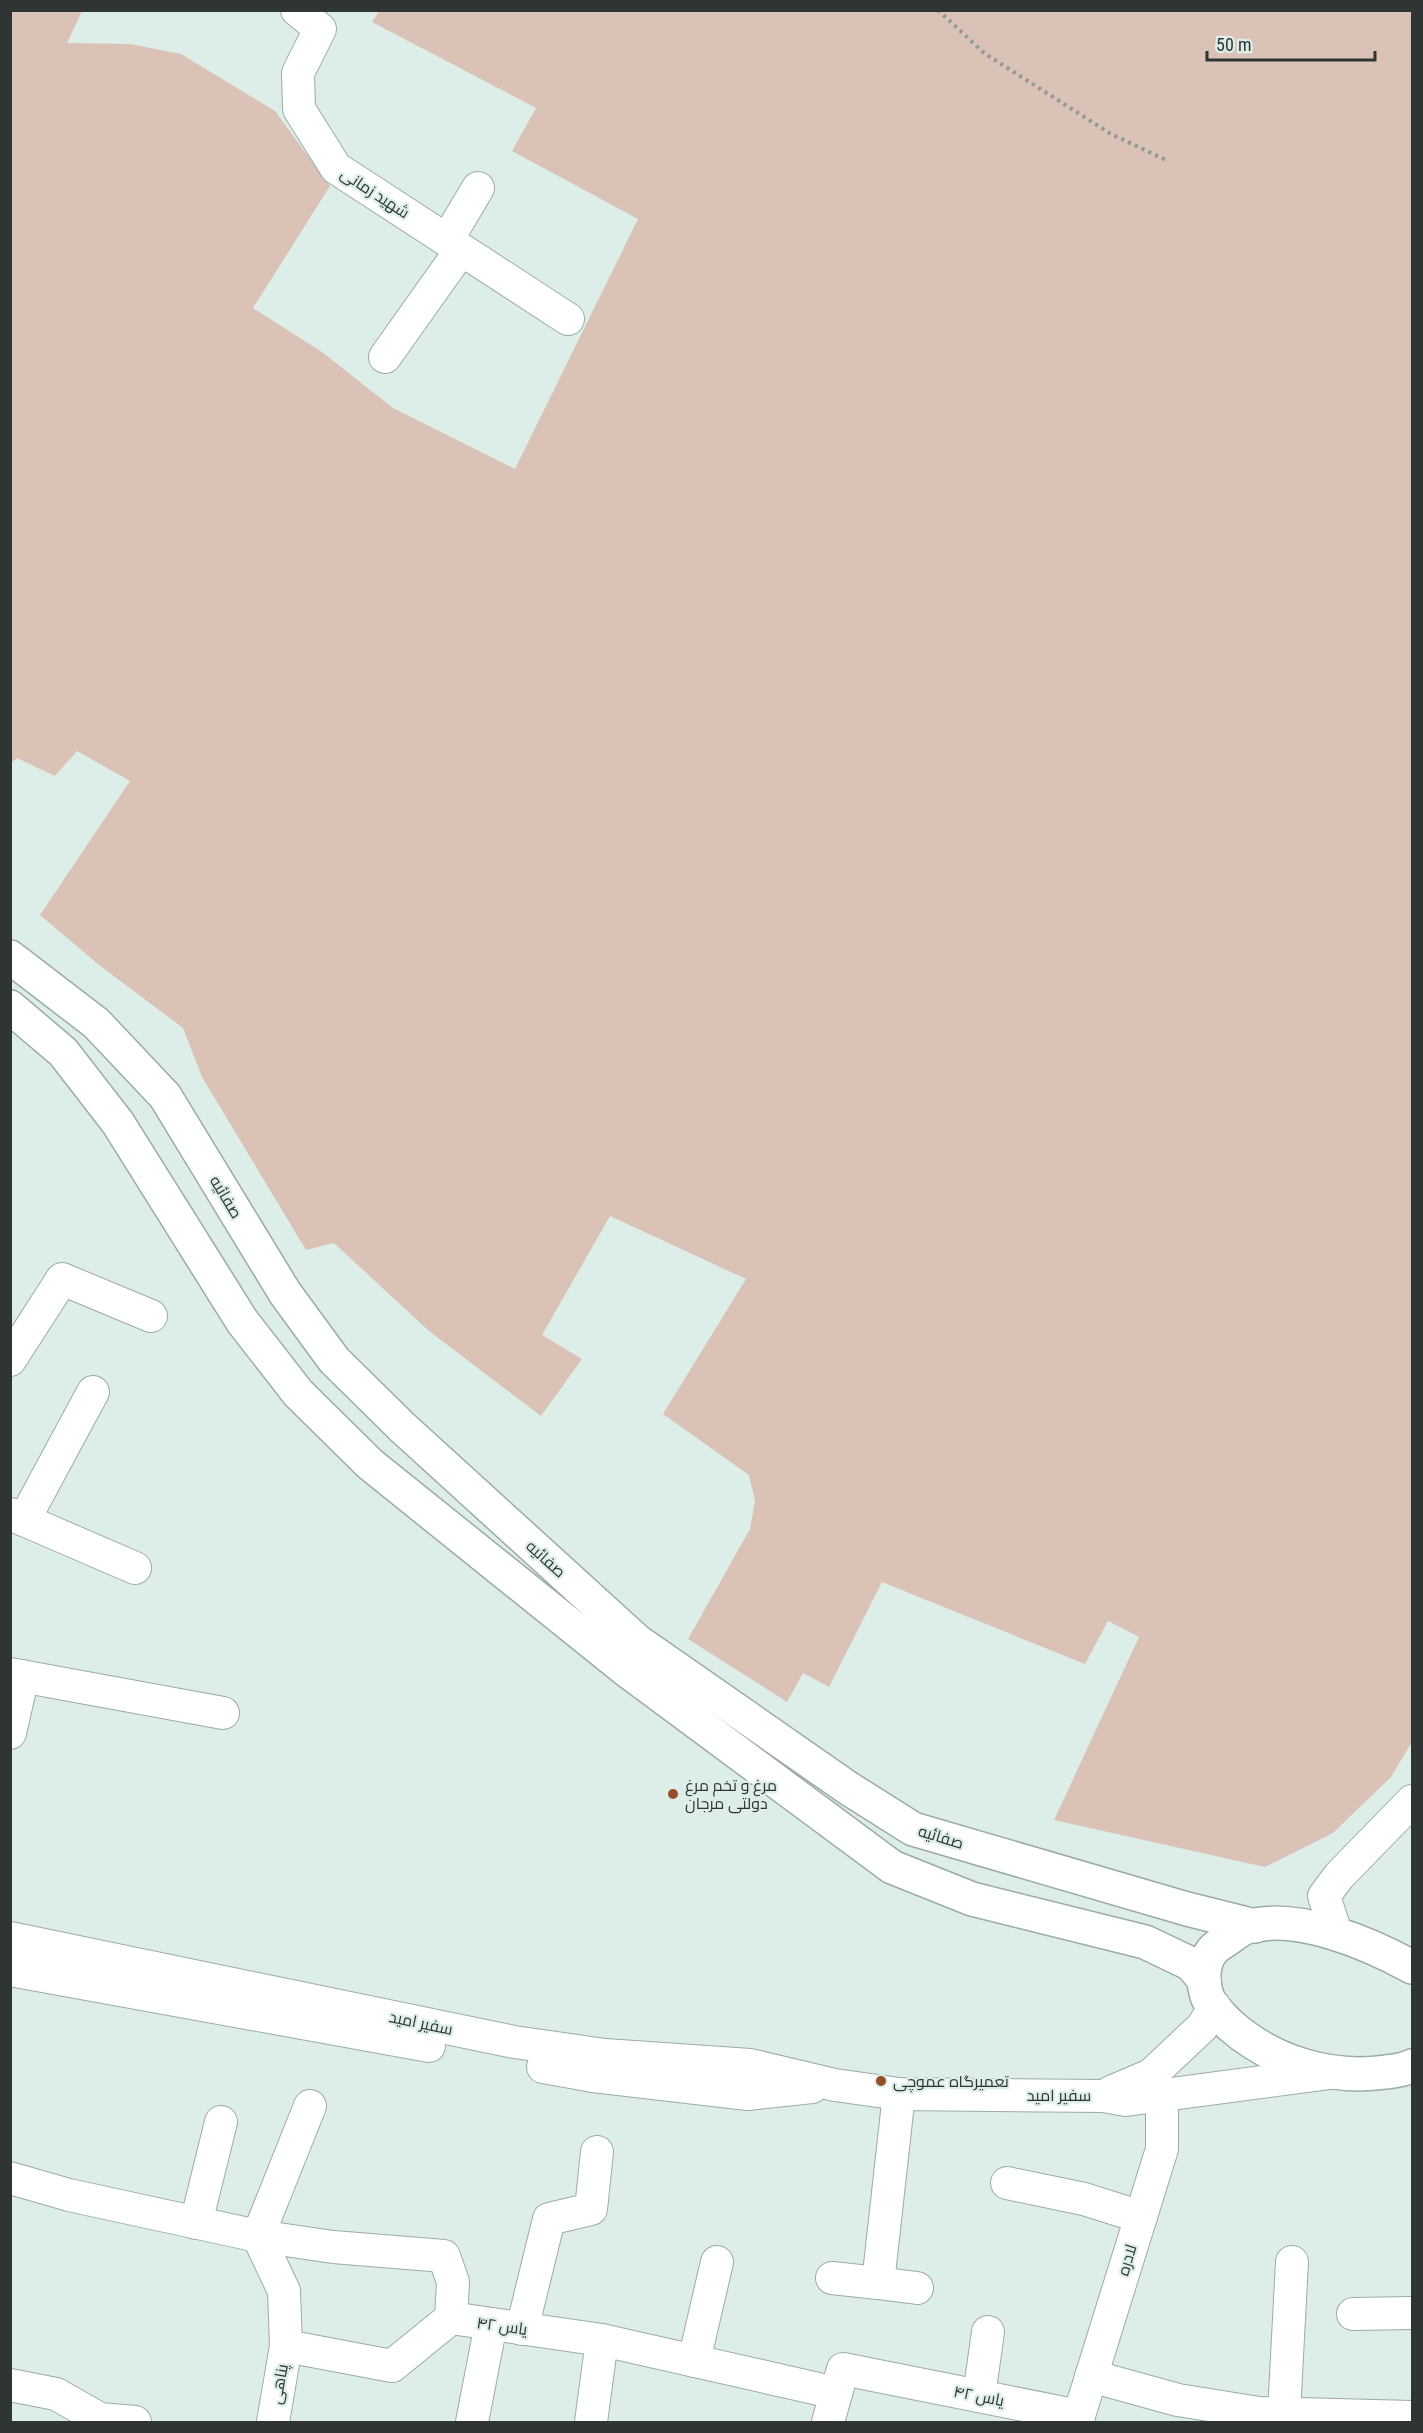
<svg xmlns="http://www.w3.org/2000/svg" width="1423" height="2433" font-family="'Roboto Condensed',Cairo,sans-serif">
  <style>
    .green { fill: #dac2b7 }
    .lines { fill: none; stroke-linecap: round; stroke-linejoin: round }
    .minor-casing { stroke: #9baba6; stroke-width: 34 }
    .major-casing { stroke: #9baba6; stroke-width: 36 }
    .path { stroke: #8e9a96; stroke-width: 4; stroke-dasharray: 3 4.5; stroke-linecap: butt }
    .minor { stroke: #fff; stroke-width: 32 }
    .major { stroke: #fff; stroke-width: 33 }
    .poi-dot { fill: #954e28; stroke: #ddeee8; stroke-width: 2 }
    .labels { text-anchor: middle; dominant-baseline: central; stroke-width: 4.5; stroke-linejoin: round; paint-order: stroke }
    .street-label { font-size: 16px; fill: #2f3533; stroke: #ddeee8 }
    .poi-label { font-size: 16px; fill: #2f3533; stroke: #ddeee8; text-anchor: start }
  </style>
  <rect width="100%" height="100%" fill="#ddeee8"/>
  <path class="green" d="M11 11H82L67 43 130 44 181 54 275 111 330 186 253 308 322 352 393 408 515 469 638 219 512 151 536 108 372 22 379 11H1412V1742L1391 1777 1333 1833 1265 1867 1054 1820 1139 1637 1108 1621 1085 1664 882 1582 829 1687 803 1673 787 1702 688 1639 750 1529 755 1501 749 1475 663 1414 746 1279 610 1216 542 1335 582 1359 541 1416 429 1331 334 1243 306 1250 202 1077 183 1028 99 965 40 915 130 781 77 751 55 776 17 758 11 763Z"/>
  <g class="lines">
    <defs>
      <g id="minor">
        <path d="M297 10 320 29 298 73 299 109 336 168 568 319"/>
        <path d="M447 240 478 188"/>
        <path d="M385 357 461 250"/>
        <path d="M10 1360 62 1279 151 1316"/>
        <path d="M10 1514 135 1568"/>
        <path d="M24 1520 93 1392"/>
        <path d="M10 1674 223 1713"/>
        <path d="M10 1733 23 1676"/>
        <path d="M1336 1933 1324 1896 1339 1876 1412 1801"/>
        <path d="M10 1938 514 2042 605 2055 750 2065 835 2085 899 2094 1103 2096 1126 2100 1330 2073"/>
        <path d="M10 1970 429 2046"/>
        <path d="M543 2067 593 2076 748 2094 812 2087"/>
        <path d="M1111 2092 1151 2075 1202 2027 1215 2007"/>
        <path d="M310 2106 258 2236 333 2247 444 2256 453 2282 451 2318"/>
        <path d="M10 2178 69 2195 258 2236 284 2291 286 2346 392 2366 451 2318 602 2340 836 2393"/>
        <path d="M1007 2183 1084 2199 1141 2217"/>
        <path d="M196 2223 221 2122"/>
        <path d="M832 2278 878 2283 899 2094"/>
        <path d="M878 2283 917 2288"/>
        <path d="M1353 2314 1412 2313"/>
        <path d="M522 2329 549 2219 591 2209 597 2152"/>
        <path d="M694 2361 717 2262"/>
        <path d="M1091 2376 1178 2400 1259 2413 1412 2417"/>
        <path d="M10 2385 56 2394 100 2419 135 2422"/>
        <path d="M979 2396 988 2332"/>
        <path d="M1284 2413 1292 2262"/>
        <path d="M273 2422 286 2346"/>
        <path d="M472 2422 491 2324"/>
        <path d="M591 2422 602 2340"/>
        <path d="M828 2422 843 2369 1079 2416"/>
        <path d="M1077 2422 1162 2149V2095"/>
      </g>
      <g id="major">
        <path d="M10 957 96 1023 165 1096 285 1293 334 1360 402 1427 637 1641 848 1788 913 1829 1187 1909 1255 1926"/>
        <path d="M10 1007 63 1052 118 1123 242 1321 298 1393 370 1464 625 1669 892 1867 972 1899 1145 1942 1191 1964 1204 1980"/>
        <path d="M1412 1967C1370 1944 1297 1912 1247 1927 1238 1930 1229 1939 1220 1944 1203 1955 1201 1977 1207 1996 1211 2007 1222 2017 1230 2025 1272 2062 1330 2080 1386 2072 1395 2071 1404 2070 1412 2066"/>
      </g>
    </defs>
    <use href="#minor" class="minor-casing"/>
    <use href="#major" class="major-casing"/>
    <path class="path" d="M938 10 984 53 1111 134 1166 160"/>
    <use href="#minor" class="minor"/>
    <use href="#major" class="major"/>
  </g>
  <g class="poi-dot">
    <circle cx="673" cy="1794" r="6"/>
    <circle cx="881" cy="2081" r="6"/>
  </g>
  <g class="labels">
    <g class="street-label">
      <text transform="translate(375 193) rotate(33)">شهید زمانی</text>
      <text transform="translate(226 1197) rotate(59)">صفائیه</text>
      <text transform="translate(546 1559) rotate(42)">صفائیه</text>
      <text transform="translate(941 1837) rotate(17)">صفائیه</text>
      <text transform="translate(421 2023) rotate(12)">سفیر امید</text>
      <text x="1059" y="2095">سفیر امید</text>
      <text transform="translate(1127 2260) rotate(-73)">لادره</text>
      <text transform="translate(502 2326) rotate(8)">یاس ۴۲</text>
      <text transform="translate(279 2384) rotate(-80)">پناهی</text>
      <text transform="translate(979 2396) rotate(11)">یاس ۴۲</text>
    </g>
    <g class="poi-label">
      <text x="685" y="1785">مرغ و تخم مرغ<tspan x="685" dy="18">دولتی مرجان</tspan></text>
      <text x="893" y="2081">تعمیرگاه عموچی</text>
    </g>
  </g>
  <rect width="1423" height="2433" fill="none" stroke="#2f3533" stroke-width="24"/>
  <path d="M1207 51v9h168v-9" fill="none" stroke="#2f3533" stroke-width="3"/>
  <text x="1216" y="51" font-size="18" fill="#2f3533" stroke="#ddeee8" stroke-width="4.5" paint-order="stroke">50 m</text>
</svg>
